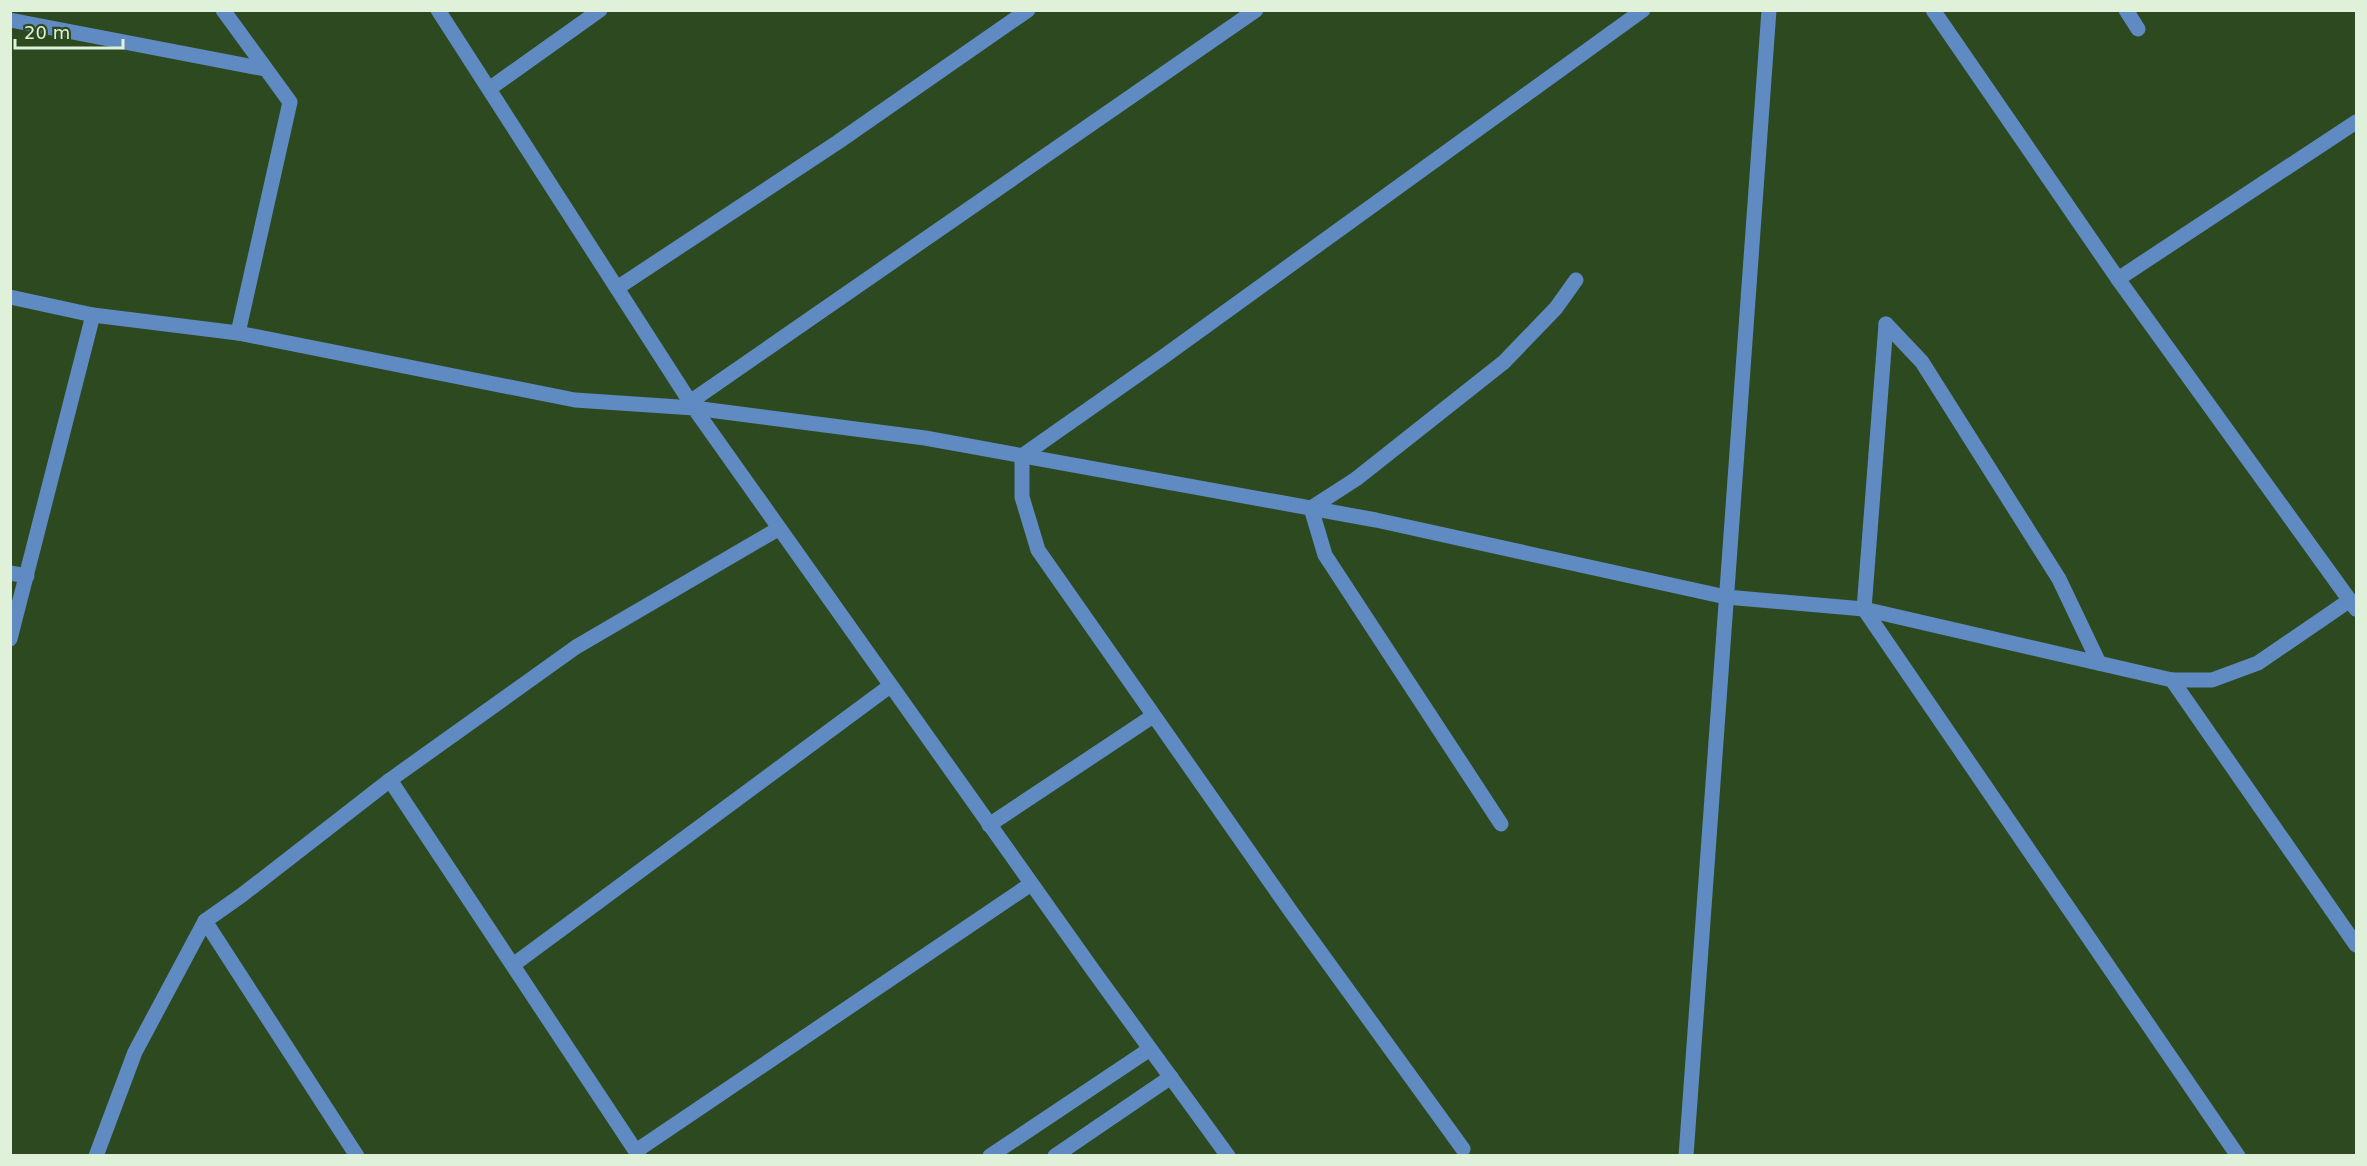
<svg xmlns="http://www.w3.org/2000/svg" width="2367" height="1166" font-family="'DejaVu Sans',sans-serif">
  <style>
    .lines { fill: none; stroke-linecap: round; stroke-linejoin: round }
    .minor { stroke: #5f8ac2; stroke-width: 15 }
  </style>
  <rect width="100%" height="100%" fill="#2d491f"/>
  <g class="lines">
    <g class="minor">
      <path d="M223 10 290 102 238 333"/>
      <path d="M438 10 694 408 925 438 1283 503 1376 520 1726 597 1864 609 2172 680H2212L2258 663 2350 600"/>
      <path d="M1933 10 2118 279 2356 609"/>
      <path d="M2126 10 2138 29"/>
      <path d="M10 20 265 69"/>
      <path d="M489 89 600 10"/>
      <path d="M2118 279 2356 122"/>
      <path d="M617 288 838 142 1028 10"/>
      <path d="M10 297 93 315 10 639"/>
      <path d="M93 315 238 333 575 400 694 408 1095 973 1228 1156"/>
      <path d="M1886 324 1864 609 2238 1156"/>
      <path d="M1886 324 1922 362 2059 579 2099 663"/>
      <path d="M690 402 1256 10"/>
      <path d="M1022 456V497L1038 550 1292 913 1463 1149"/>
      <path d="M1022 456 1163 357 1643 10"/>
      <path d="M10 573 27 576"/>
      <path d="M2172 680 2356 945"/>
      <path d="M390 780 639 1156"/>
      <path d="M1501 824 1325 555 1311 508 1356 479 1504 362 1556 308 1576 280"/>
      <path d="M989 825 1153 716"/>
      <path d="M205 921 357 1156"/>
      <path d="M513 965 890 686"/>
      <path d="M636 1151 1031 884"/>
      <path d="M96 1156 135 1052 205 921 242 895 390 780 576 647 778 529"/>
      <path d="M990 1156 1150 1049"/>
      <path d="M1055 1156 1171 1077"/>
      <path d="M1686 1156 1769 10"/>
    </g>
  </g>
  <rect width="2367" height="1166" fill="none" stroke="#e0f1d9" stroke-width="24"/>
  <path d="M15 39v9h108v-9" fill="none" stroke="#e0f1d9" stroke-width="3"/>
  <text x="24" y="39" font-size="18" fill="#e0f1d9" stroke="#2d491f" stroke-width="4.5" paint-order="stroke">20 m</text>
</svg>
